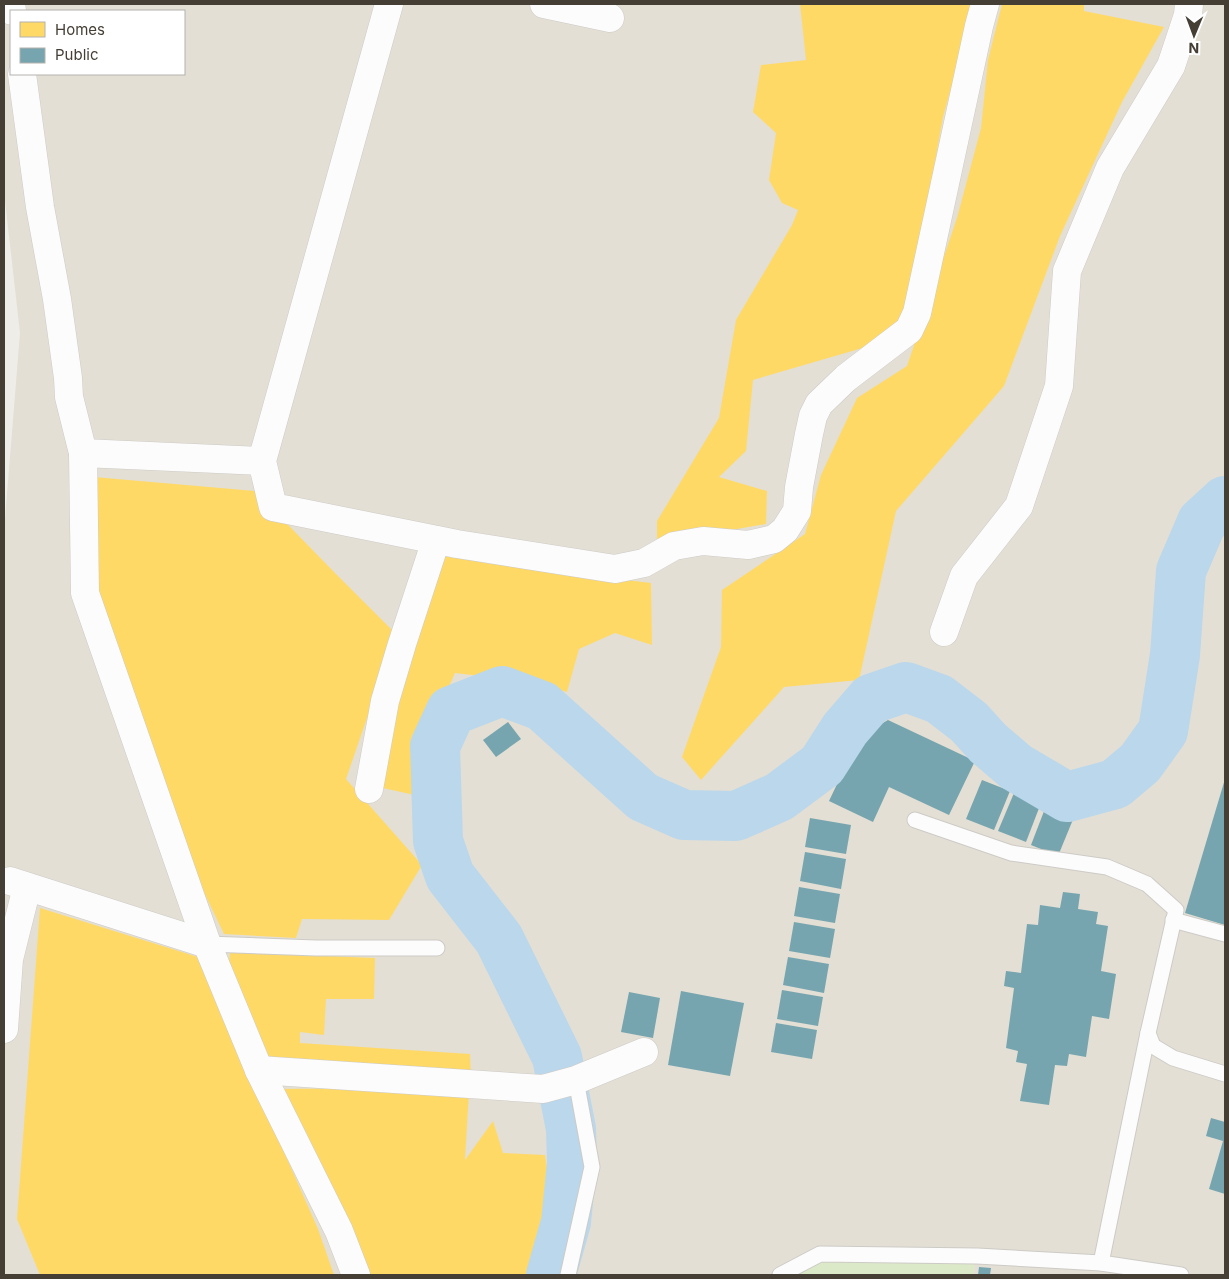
<svg xmlns="http://www.w3.org/2000/svg" width="1229" height="1279" font-family="Inter,sans-serif">
  <style>
    .residential { fill: #e3dfd5; fill-rule: evenodd }
    .green { fill: #dce9c9 }
    .homes { fill: #ffd966 }
    .public { fill: #76a5af }
    .lines { fill: none; stroke-linecap: round; stroke-linejoin: round }
    .river { stroke: #bad7ec; stroke-width: 50 }
    .service-casing { stroke: #cdcbc6; stroke-width: 17 }
    .minor-casing { stroke: #cdcbc6; stroke-width: 29 }
    .service { stroke: #fdfcfc; stroke-width: 15 }
    .minor { stroke: #fdfcfc; stroke-width: 28 }
  </style>
  <rect width="100%" height="100%" fill="#efede8"/>
  <path class="residential" d="M4 4H1225V1275H4V531L20 333 4 192ZM11 11H184V74H11Z"/>
  <path class="green" d="M824 1258 975 1262 974 1275H792Z"/>
  <g class="homes">
    <path d="M800 4H974L943 117 907 317 890 340 753 380 746 451 719 477 767 491 766 524 657 543V521L719 418 736 320 792 225 798 210 782 203 769 180 776 133 753 112 761 65 806 60Z"/>
    <path d="M1002 4H1084V11L1164 27 1122 102 1060 236 1004 386 896 511 859 680 784 687 701 780 682 757 721 647 722 590 805 534 821 475 857 398 907 366 957 218 981 128 988 60Z"/>
    <path d="M94 477 255 491 334 572 396 634 346 779 422 865 389 920 302 919 296 938 224 934 200 884 101 613 92 567Z"/>
    <path d="M443 553 485 563 651 583 652 645 615 633 579 649 567 692 530 682 455 673 430 729 419 796 383 788 396 695Z"/>
    <path d="M40 908 198 957 318 1229 334 1275H40L17 1219Z"/>
    <path d="M230 952 375 958 374 999H326L324 1035 300 1032V1043L470 1054 471 1079 259 1070 228 975Z"/>
    <path d="M388 1088 469 1092 465 1160 493 1121 503 1153 545 1155 550 1188 544 1265 537 1275H361L277 1089Z"/>
  </g>
  <g class="public">
    <path d="M888 720 975 761 949 815 889 787 873 822 829 801 860 736Z"/>
    <path d="M508 722 521 739 496 757 483 740Z"/>
    <path d="M1225 779V925L1185 913Z"/>
    <path d="M982 780 1010 791 994 830 966 819Z"/>
    <path d="M1014 793 1041 803 1026 842 998 831Z"/>
    <path d="M1046 806 1074 817 1058 856 1031 845Z"/>
    <path d="M810 818 851 825 846 854 805 847Z"/>
    <path d="M805 852 846 859 841 889 800 881Z"/>
    <path d="M799 887 840 894 835 923 794 916Z"/>
    <path d="M1063 892 1080 894 1078 909 1098 912 1096 924 1108 926 1101 971 1116 974 1109 1019 1092 1016 1086 1057 1069 1054 1067 1066 1055 1065 1049 1105 1020 1101 1027 1064 1016 1062 1018 1051 1006 1048 1014 988 1004 986 1006 971 1021 973 1027 924 1038 925 1040 905 1060 908Z"/>
    <path d="M794 922 835 929 830 958 789 951Z"/>
    <path d="M788 957 829 964 824 993 783 985Z"/>
    <path d="M782 990 823 997 818 1026 777 1019Z"/>
    <path d="M681 991 744 1003 730 1076 668 1065Z"/>
    <path d="M629 992 660 998 653 1038 621 1032Z"/>
    <path d="M776 1023 817 1030 812 1059 771 1052Z"/>
    <path d="M1211 1118 1225 1122V1194L1209 1189 1223 1141 1206 1136Z"/>
    <path d="M979 1267 991 1268 990 1275H978Z"/>
  </g>
  <g class="lines">
    <path class="river" d="M551 1275 566 1222 572 1163 571 1129 557 1057 499 939 450 876 438 841 435 746 451 711 502 691 542 706 643 797 684 815 736 816 779 797 822 765 845 729 871 699 906 687 939 699 969 722 988 743 1016 767 1067 797 1115 784 1140 763 1163 731 1175 655 1181 571 1202 522 1225 501"/>
    <defs>
      <g id="service">
        <path d="M915 820 1011 853 1107 867 1147 884 1176 910 1148 1033 1153 1046 1173 1058 1225 1074"/>
        <path d="M1173 920 1225 934"/>
        <path d="M207 944 316 948H437"/>
        <path d="M1101 1263 1148 1033"/>
        <path d="M568 1275 592 1167 576 1080"/>
        <path d="M780 1275 820 1254 977 1256 1101 1263 1181 1275"/>
      </g>
      <g id="minor">
        <path d="M11 4 12 11"/>
        <path d="M389 4 262 461 273 507 457 544 615 569 644 563 674 546 703 541 748 545 774 539 785 530 797 511 799 487 809 434 813 416 819 404 846 378 909 330 917 313 979 26 985 4"/>
        <path d="M544 4 610 18"/>
        <path d="M22 74 40 207 57 299 68 378 69 397 83 453"/>
        <path d="M262 461 83 453 85 593 207 944 259 1070 339 1231 356 1275"/>
        <path d="M944 632 964 576 1019 506 1059 386 1067 271 1110 168 1171 66 1188 15 1189 4"/>
        <path d="M369 789 385 701 402 644 436 540"/>
        <path d="M10 881 207 944"/>
        <path d="M4 1029 9 959 27 887"/>
        <path d="M259 1070 543 1089 576 1080 644 1052"/>
      </g>
    </defs>
    <use href="#service" class="service-casing"/>
    <use href="#minor" class="minor-casing"/>
    <use href="#service" class="service"/>
    <use href="#minor" class="minor"/>
  </g>
  <rect width="1229" height="1279" fill="none" stroke="#443e35" stroke-width="10"/>
  <rect x="10" y="10" width="175" height="65" fill="#ffffff" stroke="#b4b2ae"/>
  <rect x="20" y="22" width="25" height="15" fill="#ffd966" stroke="#b4b2ae"/>
  <text x="55" y="35" font-size="15" fill="#443e35">Homes</text>
  <rect x="20" y="48" width="25" height="15" fill="#76a5af" stroke="#b4b2ae"/>
  <text x="55" y="60" font-size="15" fill="#443e35">Public</text>
  <g transform="translate(1194 35) rotate(181)" stroke="#ffffff" stroke-width="4" paint-order="stroke">
  <path d="M0-4L9 19L0 12L-9 19Z" fill="#443e35"/>
  <text y="-8" font-size="14" font-weight="bold" text-anchor="middle" fill="#443e35">N</text>
  </g>
</svg>
